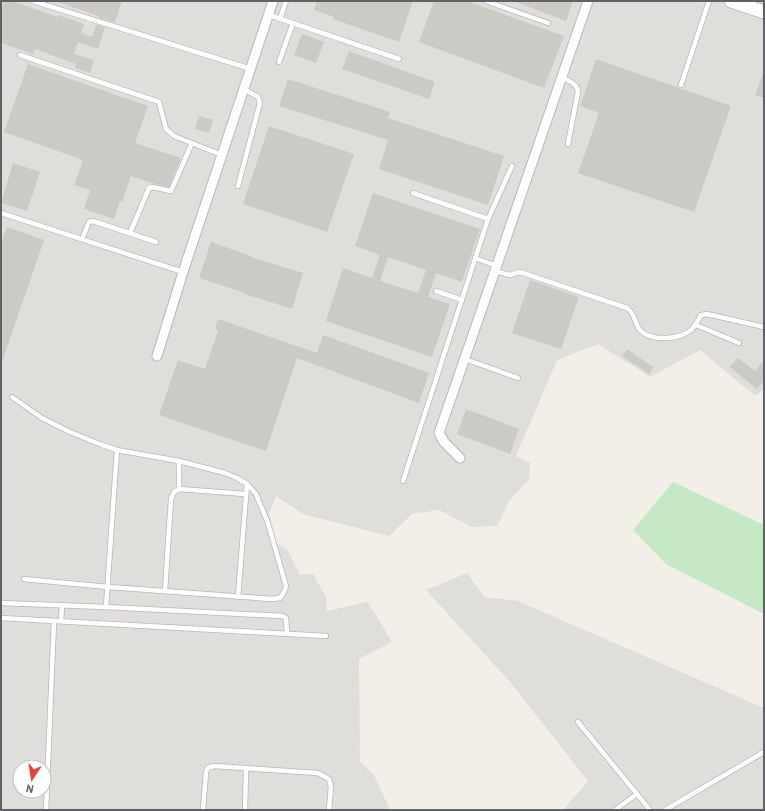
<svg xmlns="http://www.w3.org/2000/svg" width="765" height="811" font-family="Barlow,sans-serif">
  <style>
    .industrial { fill: #e0deda; fill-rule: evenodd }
    .green { fill: #c5e8c5 }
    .building { fill: #cccac5; fill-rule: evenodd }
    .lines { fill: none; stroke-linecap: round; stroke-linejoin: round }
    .lane-casing { stroke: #b5b8bc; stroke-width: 6 }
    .street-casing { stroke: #b5b8bc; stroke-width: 11 }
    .secondary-casing { stroke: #b6babf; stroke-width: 15 }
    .lane { stroke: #fff; stroke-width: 4.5 }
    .street { stroke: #fff; stroke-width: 9 }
    .secondary { stroke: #fff; stroke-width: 13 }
  </style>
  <rect width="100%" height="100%" fill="#f1efe8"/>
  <g class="industrial">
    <path d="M1 1H764V390L755 396 700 350 650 377 598 344 557 360 516 456 530 463 529 479 510 500 497 526 472 527 439 510 412 514 389 536 303 514 276 496 269 513 277 544 287 549 300 575 313 574 326 597 327 611 368 602 392 642 359 659 360 762 374 775 390 810H1ZM20 767H44V791H20Z"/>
    <path d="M467 573 484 597 518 601 764 708V810H563L588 781 511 683 426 590Z"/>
  </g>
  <path class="green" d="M673 482 764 525V614L666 564 633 530Z"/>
  <g class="building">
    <path d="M4 1H13L57 17 58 15 84 24 81 33 92 37 96 25 105 27 98 49 78 42 74 54 94 60 90 73 75 68 76 64 35 49 33 54 1 43V10Z"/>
    <path d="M57 1H122L115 22 99 18V16L57 2Z"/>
    <path d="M317 1H413L399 42 333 19 334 17 314 10Z"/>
    <path d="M434 1H467L564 36 544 88 419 42Z"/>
    <path d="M513 1H573L566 21Z"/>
    <path d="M302 34 324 42 316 63 294 55Z"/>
    <path d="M349 51 435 82 429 99 342 69Z"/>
    <path d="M596 59 731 106 694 212 578 173 599 113 580 106Z"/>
    <path d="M28 64 148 106 135 143 181 158 169 187 152 183 131 176 122 202 120 201 114 219 84 209 90 190 74 185 83 160 4 132Z"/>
    <path d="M763 73H764V98L755 95Z"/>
    <path d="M288 79 390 112 388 118 504 156 488 205 379 169 388 140 279 106Z"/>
    <path d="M199 116 213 120 209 133 195 129Z"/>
    <path d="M269 126 354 154 327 232 243 204Z"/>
    <path d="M13 163 40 172 27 211 1 203Z"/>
    <path d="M373 193 480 229 462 282 436 273 428 297 450 304 432 357 326 321 343 268 372 278 380 255 355 246ZM388 257 426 270 418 293 380 281Z"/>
    <path d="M7 227 44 240 2 362H1V243Z"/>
    <path d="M211 242 251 256V257L303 273 292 309 245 294V293L199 278Z"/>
    <path d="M530 280 579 297 561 349 512 333Z"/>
    <path d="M218 319 317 353 323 335 429 373 419 403 297 358 266 451 159 415 178 360 205 369 218 331 215 329Z"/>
    <path d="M627 349 653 367 649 374 622 356Z"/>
    <path d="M738 358 755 371 764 360V381L757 389 730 367Z"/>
    <path d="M466 409 519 429 510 454 457 434Z"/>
  </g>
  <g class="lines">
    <defs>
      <g id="lane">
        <path d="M33 1 251 69"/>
        <path d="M486 1 548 23"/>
        <path d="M269 15 399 59"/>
        <path d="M280 19 286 1"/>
        <path d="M20 55 159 102 166 129 174 136 222 155"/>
        <path d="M279 62 293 23"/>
        <path d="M562 77C568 81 577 83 578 91L568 144"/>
        <path d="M681 85 709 1"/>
        <path d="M238 186 260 103 258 97 244 89"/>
        <path d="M413 193 488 219"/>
        <path d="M1 213 183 272"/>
        <path d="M130 233 149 188 152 187 171 191 192 143"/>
        <path d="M82 239 89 222 93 221 156 242"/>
        <path d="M475 258 497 266"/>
        <path d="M495 271 510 275 520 272 627 308C636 314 634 324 641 331 652 342 680 339 691 330 696 326 698 320 701 315L707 314 764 327"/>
        <path d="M436 291 462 300"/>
        <path d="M696 325 739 343"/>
        <path d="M465 359 518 378"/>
        <path d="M12 397 42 418 70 432 102 445 117 450 179 461 225 473 237 478 247 484 256 494 268 523 286 586 284 592 280 598 272 599 108 587 24 579"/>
        <path d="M179 461V489"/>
        <path d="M403 481 488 219 512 166"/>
        <path d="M165 591 171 499 174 492 179 489 245 494"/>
        <path d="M238 597 247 484"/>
        <path d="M1 603 106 607 282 616 286 618 287 634"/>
        <path d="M106 607 117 450"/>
        <path d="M1 618 326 636"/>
        <path d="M61 621 62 606"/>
        <path d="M578 722 650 810"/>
        <path d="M46 810 54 621"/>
        <path d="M203 810 206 772 208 768 214 766 318 773 329 779 331 787 329 810"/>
        <path d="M245 810 246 769"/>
        <path d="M615 810 637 794"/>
        <path d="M665 810 764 752"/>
      </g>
      <g id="street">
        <path d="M157 356 183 272 273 1"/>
        <path d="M460 458 444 442 439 433 588 1"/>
      </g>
      <path id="secondary" d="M731 1 764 12"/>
    </defs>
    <use href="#lane" class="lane-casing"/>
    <use href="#street" class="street-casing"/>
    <use href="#secondary" class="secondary-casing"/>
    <use href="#lane" class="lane"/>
    <use href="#street" class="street"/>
    <use href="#secondary" class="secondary"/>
  </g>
  <rect width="765" height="811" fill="none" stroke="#5f6368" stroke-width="4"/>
  <g transform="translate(32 779) rotate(192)"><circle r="19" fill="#ffffff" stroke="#bfc1c3"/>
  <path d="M0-3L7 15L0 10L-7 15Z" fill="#ea4335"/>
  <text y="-6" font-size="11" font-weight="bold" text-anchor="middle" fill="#5f6368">N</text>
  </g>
</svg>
